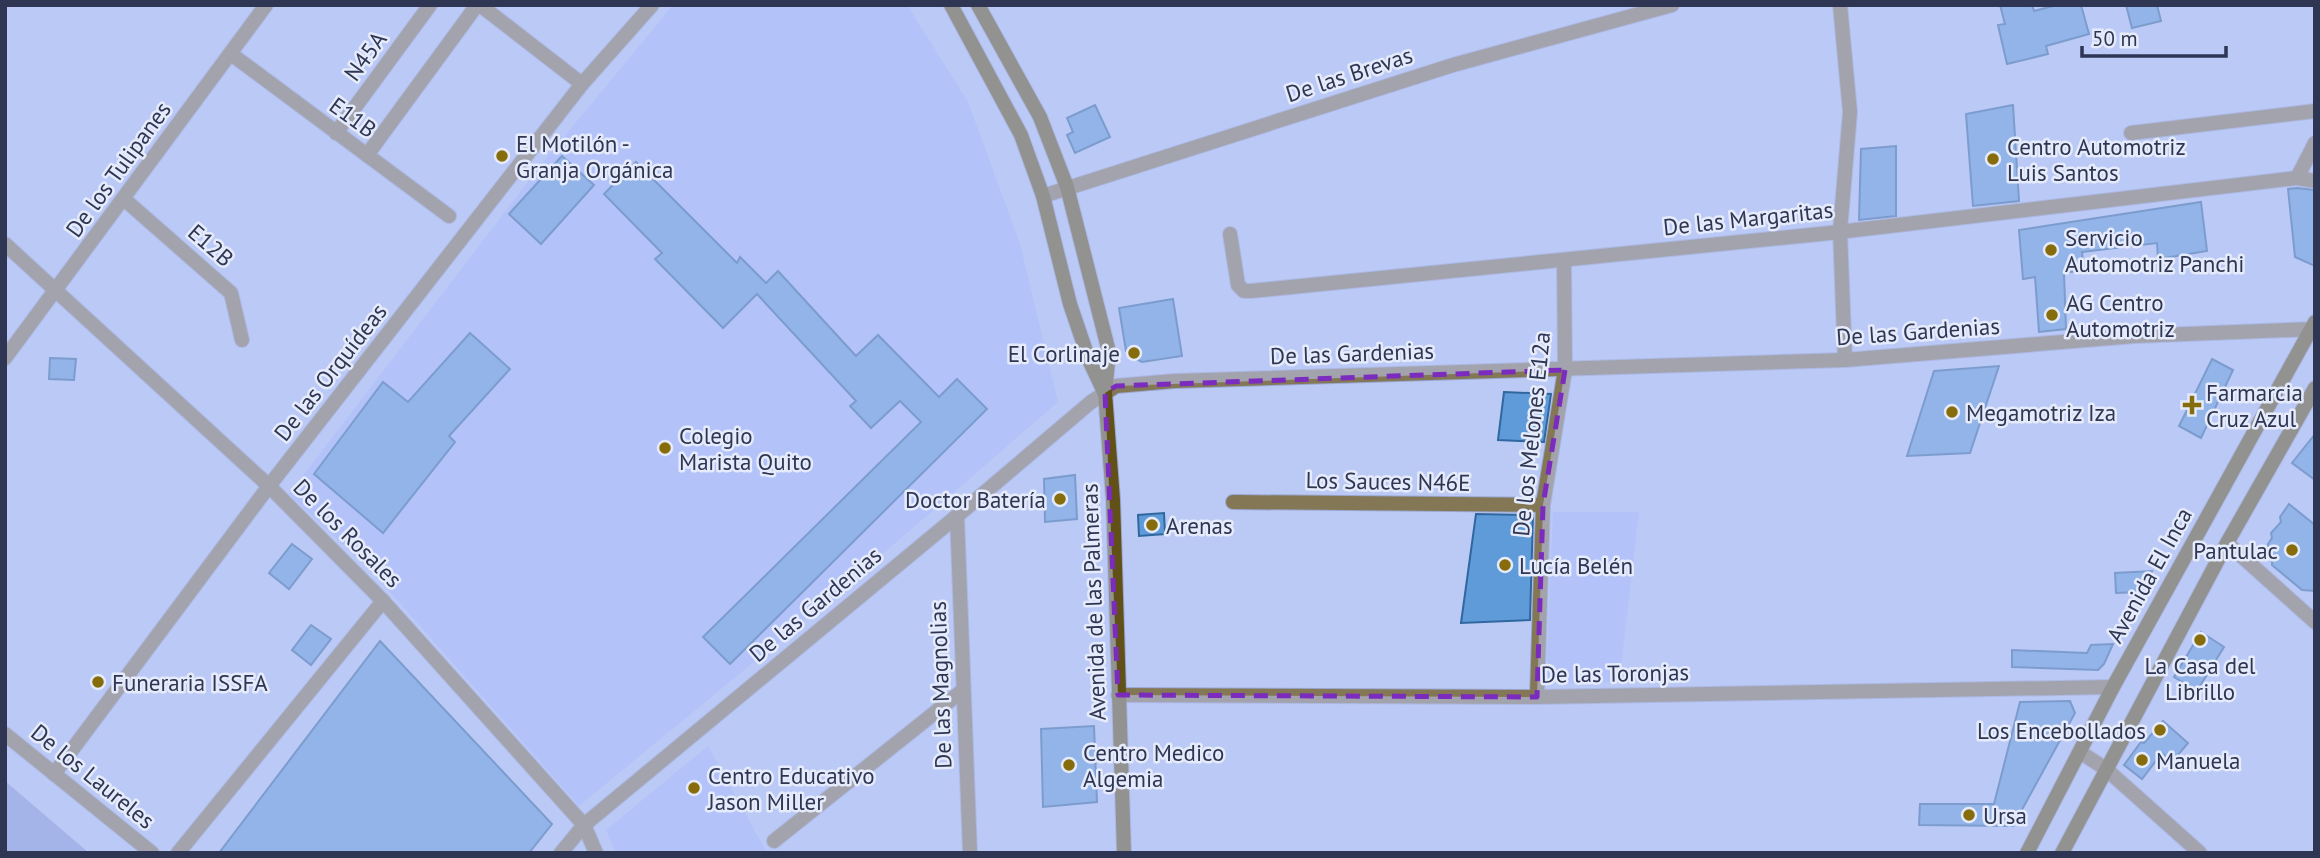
<svg xmlns="http://www.w3.org/2000/svg" width="2320" height="858" font-family="'PT Sans',sans-serif">
  <style>
    .built { fill: #a8bcfc }
    .green { fill: #889ad7 }
    .building { fill: #609bd9; stroke: #30679e; stroke-width: 2 }
    .lines { fill: none; stroke-linecap: round; stroke-linejoin: round }
    .street-casing { stroke: #99a6ce; stroke-width: 16 }
    .secondary-casing { stroke: #99a6ce; stroke-width: 16 }
    .street { stroke: #837756; stroke-width: 14 }
    .secondary { stroke: #615018; stroke-width: 14 }
    .marked { fill: none; stroke: #7b2cbf; stroke-width: 5; stroke-dasharray: 14 9; stroke-linejoin: round }
    .poi-dot { fill: #876c0b; stroke: #e5ebfa; stroke-width: 2.5 }
    .labels { text-anchor: middle; dominant-baseline: central; stroke-width: 5; stroke-linejoin: round; paint-order: stroke }
    .street-label { font-size: 23px; fill: #2e3654; stroke: #e5ebfa }
    .poi-label { font-size: 23px; fill: #2e3654; stroke: #e5ebfa; text-anchor: start }
  </style>
  <rect width="100%" height="100%" fill="#bbc9f5"/>
  <g class="built">
    <path d="M673 5H907L968 102 1020 244 1058 402 840 591 579 806 375 575 289 494 544 161Z"/>
    <path d="M1553 512H1639L1619 682 1546 684Z"/>
    <path d="M708 746 767 853H616L606 830Z"/>
  </g>
  <path class="green" d="M5 781 89 853H5Z"/>
  <g class="building">
    <path d="M2000 5H2032L2034 11 2057 5H2081L2089 34 2046 46 2048 54 2007 64 1998 25 2005 24Z"/>
    <path d="M2126 5H2157L2161 21 2132 28Z"/>
    <path d="M1095 105 1110 137 1075 153 1067 135 1073 132 1067 118Z"/>
    <path d="M2013 105 2019 201 1973 206 1966 114Z"/>
    <path d="M1896 146V216L1859 220 1861 149Z"/>
    <path d="M562 156 594 185 541 244 509 214Z"/>
    <path d="M636 162 737 263 740 257 766 283 778 271 856 356 878 335 939 397 957 379 987 409 730 664 703 637 921 422 900 401 871 428 850 406 856 401 757 294 723 328 655 259 662 253 604 194Z"/>
    <path d="M2297 188 2315 190V266L2295 257 2288 189Z"/>
    <path d="M2201 202 2207 251 2158 259 2157 243 2082 252 2084 270 2064 273 2066 329 2039 332 2035 277 2023 279 2019 230Z"/>
    <path d="M1173 299 1182 356 1142 362 1132 357 1126 351 1119 308Z"/>
    <path d="M470 333 510 369 449 436 455 442 383 533 314 474 383 382 408 402Z"/>
    <path d="M50 358 76 359 74 380 49 379Z"/>
    <path d="M2212 359 2233 370 2201 438 2179 426Z"/>
    <path d="M1999 366 1970 453 1907 456 1934 371Z"/>
    <path d="M1504 392 1551 394 1544 442 1498 440Z"/>
    <path d="M2315 434V480L2292 463Z"/>
    <path d="M1075 475 1077 519 1045 522 1044 479Z"/>
    <path d="M2289 504 2315 525V591L2302 590 2272 565V557L2269 556 2268 544 2272 538 2271 533 2281 522 2280 517Z"/>
    <path d="M1164 513 1165 534 1139 536 1138 515Z"/>
    <path d="M1476 514 1533 515 1530 620 1461 623Z"/>
    <path d="M292 544 312 559 289 589 269 573Z"/>
    <path d="M2152 571 2140 592 2116 593 2115 573Z"/>
    <path d="M311 625 331 639 311 665 292 650Z"/>
    <path d="M2201 632 2224 647 2197 691 2174 677Z"/>
    <path d="M380 641 552 824 529 853H219Z"/>
    <path d="M2113 644 2104 664 2098 670 2012 667V650L2087 653 2091 645Z"/>
    <path d="M2070 701 2075 713 2013 826 1919 825 1920 804H1994L2020 702Z"/>
    <path d="M2163 721 2188 743 2172 762 2162 753 2142 779 2124 765 2141 742 2144 743Z"/>
    <path d="M1094 726 1097 802 1043 807 1041 729Z"/>
  </g>
  <g class="lines">
    <defs>
      <g id="street">
        <path d="M480 5 582 84"/>
        <path d="M1840 5 1850 112 1840 231 1845 360"/>
        <path d="M231 54 449 216"/>
        <path d="M336 133 430 5"/>
        <path d="M2131 133 2315 111"/>
        <path d="M367 155 477 5"/>
        <path d="M2297 178 2315 143"/>
        <path d="M1043 196 1453 65 1672 5"/>
        <path d="M124 199 231 293 242 340"/>
        <path d="M1230 234 1238 285 1244 291H1251L1830 233 2297 178 2315 181"/>
        <path d="M5 244 269 486 383 601 584 825 596 853"/>
        <path d="M5 358 266 5"/>
        <path d="M1233 502 1543 505"/>
        <path d="M957 516 970 853"/>
        <path d="M2227 543 2315 622"/>
        <path d="M1118 695 1537 697 2113 687"/>
        <path d="M1537 697 1543 505 1565 370 1564 261"/>
        <path d="M5 734 152 853"/>
        <path d="M2080 752 2106 769 2200 853"/>
        <path d="M54 774 269 486 582 84 652 5"/>
        <path d="M774 841 962 691"/>
        <path d="M178 853 383 601"/>
        <path d="M561 853 584 825 957 516 1091 402 1116 386 1174 381 1845 360 2135 336 2315 329"/>
      </g>
      <g id="secondary">
        <path d="M951 5 1021 135 1043 196 1070 304 1089 360 1104 392"/>
        <path d="M978 5 1040 117 1067 187 1109 352 1105 393 1113 500 1124 853"/>
        <path d="M2027 853 2113 687 2315 322"/>
        <path d="M2062 853 2227 543 2315 388"/>
      </g>
    </defs>
    <use href="#street" class="street-casing"/>
    <use href="#secondary" class="secondary-casing"/>
    <use href="#street" class="street"/>
    <use href="#secondary" class="secondary"/>
  </g>
  <path d="M0 0H2320V858H0ZM1565 370 1543 505 1537 697 1118 695 1105 393 1116 386Z" fill="#bbc9f5" fill-opacity=".55" fill-rule="evenodd"/>
  <path class="marked" d="M1565 370 1543 505 1537 697 1118 695 1105 393 1116 386Z"/>
  <g class="poi-dot">
    <circle cx="502" cy="156" r="7"/>
    <circle cx="1993" cy="159" r="7"/>
    <circle cx="2051" cy="250" r="7"/>
    <circle cx="2052" cy="315" r="7"/>
    <circle cx="1134" cy="353" r="7"/>
    <path d="M2188.5 394.5h7v7h7v7h-7v7h-7v-7h-7v-7h7z"/>
    <circle cx="1952" cy="412" r="7"/>
    <circle cx="665" cy="448" r="7"/>
    <circle cx="1060" cy="499" r="7"/>
    <circle cx="1152" cy="525" r="7"/>
    <circle cx="2292" cy="550" r="7"/>
    <circle cx="1505" cy="565" r="7"/>
    <circle cx="2200" cy="640" r="7"/>
    <circle cx="98" cy="682" r="7"/>
    <circle cx="2160" cy="730" r="7"/>
    <circle cx="2142" cy="760" r="7"/>
    <circle cx="1069" cy="765" r="7"/>
    <circle cx="694" cy="788" r="7"/>
    <circle cx="1969" cy="815" r="7"/>
  </g>
  <g class="labels">
    <g class="street-label">
      <text transform="translate(365 56) rotate(-54)">N45A</text>
      <text transform="translate(1349 74) rotate(-18)">De las Brevas</text>
      <text transform="translate(353 117) rotate(36)">E11B</text>
      <text transform="translate(118 169) rotate(-54)">De los Tulipanes</text>
      <text transform="translate(1748 218) rotate(-6)">De las Margaritas</text>
      <text transform="translate(211 245) rotate(41)">E12B</text>
      <text transform="translate(1918 331) rotate(-4)">De las Gardenias</text>
      <text transform="translate(1352 353) rotate(-2)">De las Gardenias</text>
      <text transform="translate(330 372) rotate(-52)">De las Orquídeas</text>
      <text transform="translate(1531 434) rotate(-84)">De los Melones E12a</text>
      <text transform="translate(1388 481) rotate(1)">Los Sauces N46E</text>
      <text transform="translate(348 533) rotate(45)">De los Rosales</text>
      <text transform="translate(2149 575) rotate(-61)">Avenida El Inca</text>
      <text transform="translate(1093 602) rotate(-92)">Avenida de las Palmeras</text>
      <text transform="translate(815 604) rotate(-40)">De las Gardenias</text>
      <text transform="translate(1615 673) rotate(-1)">De las Toronjas</text>
      <text transform="translate(940 685) rotate(-92)">De las Magnolias</text>
      <text transform="translate(93 776) rotate(39)">De los Laureles</text>
    </g>
    <g class="poi-label">
      <text x="516" y="143">El Motilón -<tspan x="516" dy="26">Granja Orgánica</tspan></text>
      <text x="2007" y="146">Centro Automotriz<tspan x="2007" dy="26">Luis Santos</tspan></text>
      <text x="2065" y="237">Servicio<tspan x="2065" dy="26">Automotriz Panchi</tspan></text>
      <text x="2066" y="302">AG Centro<tspan x="2066" dy="26">Automotriz</tspan></text>
      <text x="1120" y="353" text-anchor="end">El Corlinaje</text>
      <text x="2206" y="392">Farmarcia<tspan x="2206" dy="26">Cruz Azul</tspan></text>
      <text x="1966" y="412">Megamotriz Iza</text>
      <text x="679" y="435">Colegio<tspan x="679" dy="26">Marista Quito</tspan></text>
      <text x="1046" y="499" text-anchor="end">Doctor Batería</text>
      <text x="1166" y="525">Arenas</text>
      <text x="2278" y="550" text-anchor="end">Pantulac</text>
      <text x="1519" y="565">Lucía Belén</text>
      <text x="2200" y="665" text-anchor="middle">La Casa del<tspan x="2200" dy="26">Librillo</tspan></text>
      <text x="112" y="682">Funeraria ISSFA</text>
      <text x="2146" y="730" text-anchor="end">Los Encebollados</text>
      <text x="1083" y="752">Centro Medico<tspan x="1083" dy="26">Algemia</tspan></text>
      <text x="2156" y="760">Manuela</text>
      <text x="708" y="775">Centro Educativo<tspan x="708" dy="26">Jason Miller</tspan></text>
      <text x="1983" y="815">Ursa</text>
    </g>
  </g>
  <rect width="2320" height="858" fill="none" stroke="#2e3654" stroke-width="14"/>
  <path d="M2082 46v10h144v-10" fill="none" stroke="#2e3654" stroke-width="3.5"/>
  <text x="2092" y="46" font-size="21" fill="#2e3654" stroke="#e5ebfa" stroke-width="5" paint-order="stroke">50 m</text>
</svg>
